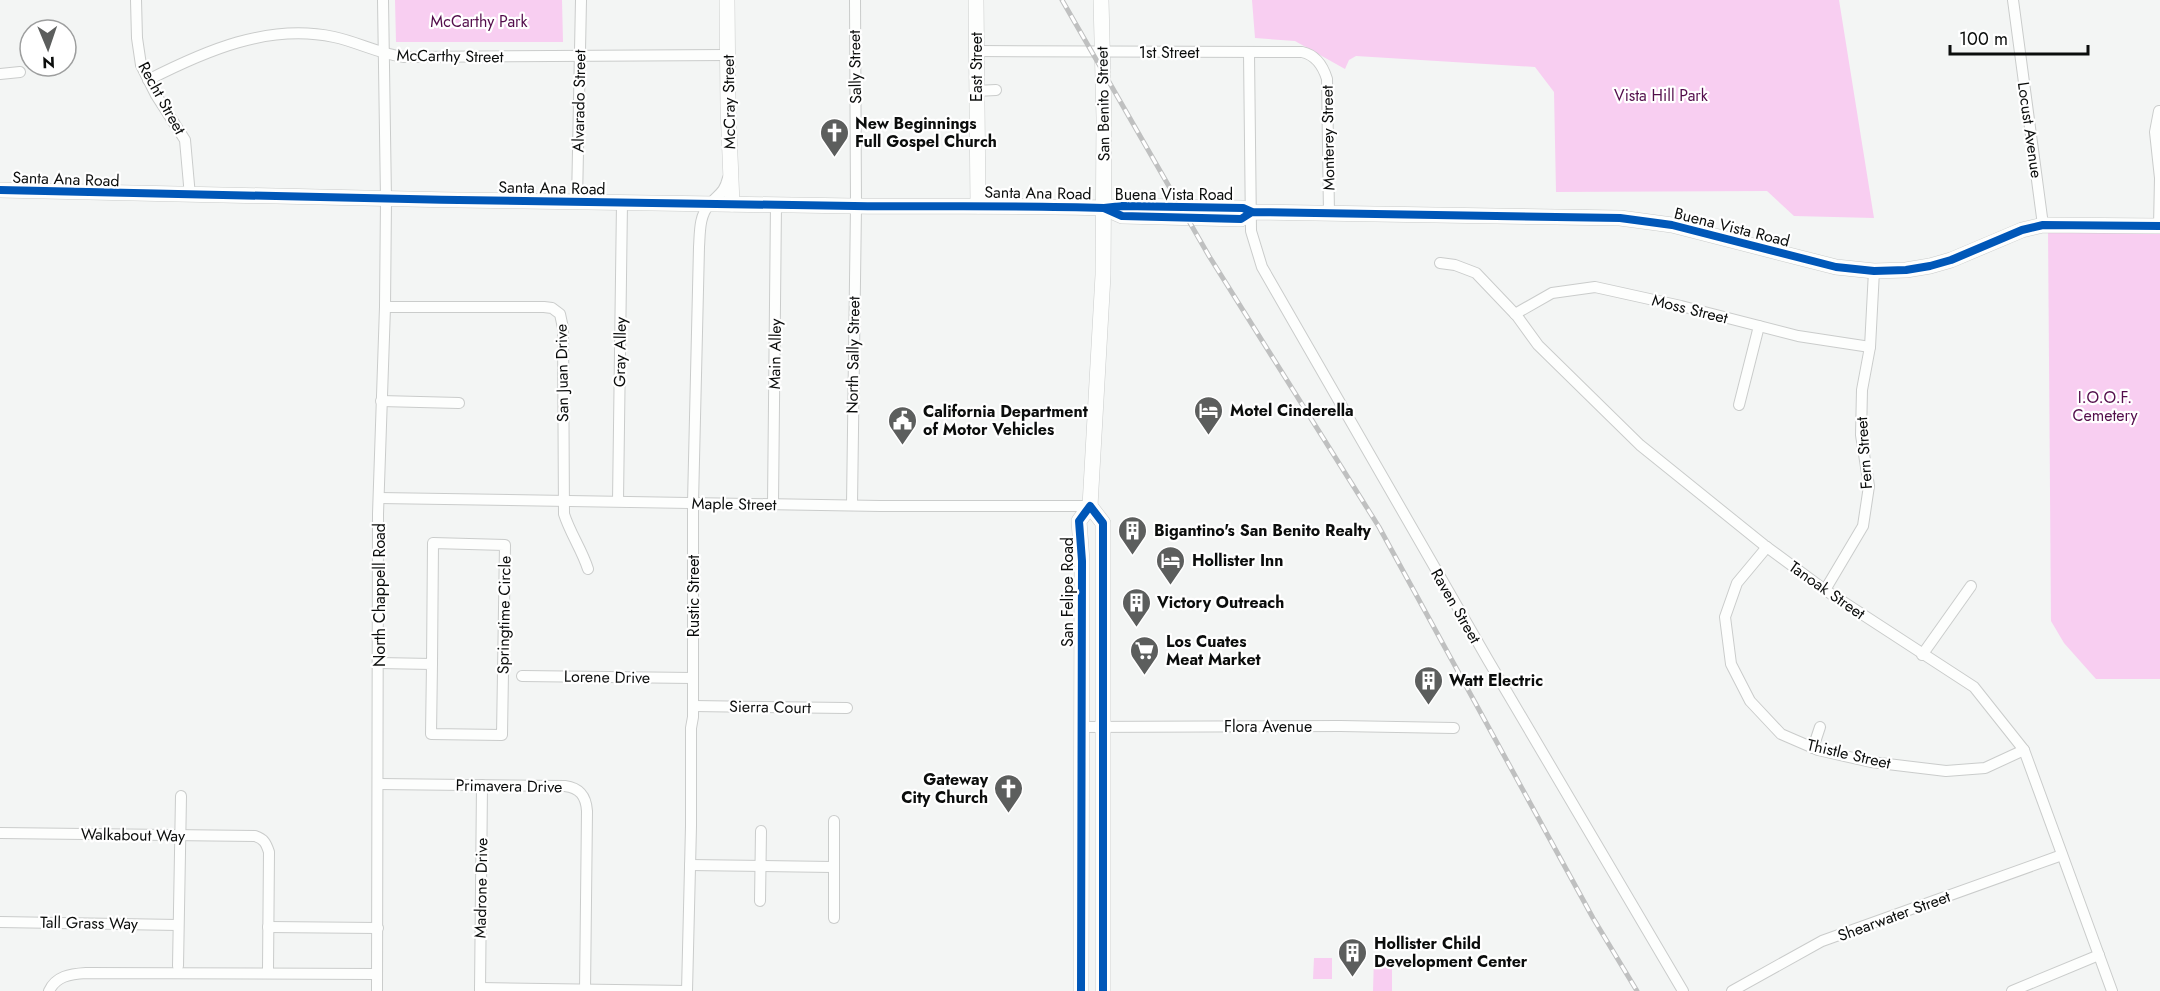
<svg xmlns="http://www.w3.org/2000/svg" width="2160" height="991" font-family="Jost,sans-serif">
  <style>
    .green { fill: #f8cef1 }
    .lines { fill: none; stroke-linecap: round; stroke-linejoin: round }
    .street-casing { stroke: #cacccb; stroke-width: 12 }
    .secondary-casing { stroke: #cacccb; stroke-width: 16 }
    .street { stroke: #fdfefd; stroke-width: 10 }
    .secondary { stroke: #fdfefd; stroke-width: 15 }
    .rail-casing { stroke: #bfc0c0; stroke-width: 5 }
    .rail { stroke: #fff; stroke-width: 3; stroke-dasharray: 9; stroke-linecap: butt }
    .cycleway-casing { stroke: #fff; stroke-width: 11 }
    .cycleway { stroke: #0057b8; stroke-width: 8 }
    .labels { text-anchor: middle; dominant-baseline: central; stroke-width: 4.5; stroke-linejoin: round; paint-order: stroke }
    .park-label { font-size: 16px; fill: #530d4b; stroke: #fff }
    .street-label { font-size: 16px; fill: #0b0d0c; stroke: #fff }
    .poi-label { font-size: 16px; font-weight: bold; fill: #0b0d0c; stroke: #fff; text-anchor: start }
  </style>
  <rect width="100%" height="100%" fill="#f3f5f4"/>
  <g class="green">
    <path d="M395 0H562L563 42H396Z"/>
    <path d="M1252 0H1839L1874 218 1794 216 1767 191 1556 192 1554 92 1535 67 1356 56 1349 60 1345 69 1295 41 1255 38Z"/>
    <path d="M2048 230 2160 234V679H2096L2064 643 2051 621Z"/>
    <path d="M1374 957H1392V991H1373Z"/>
    <path d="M1314 958H1332V979H1313Z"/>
  </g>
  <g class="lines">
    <defs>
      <g id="street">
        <path d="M136 0 137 38 141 65 156 95 185 140 190 196"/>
        <path d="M2013 0 2043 225"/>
        <path d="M975 51 1302 52C1316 55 1323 66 1327 79L1329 214"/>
        <path d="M1249 53 1251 231 1262 267 1488 660 1683 991"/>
        <path d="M0 74 20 72"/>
        <path d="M148 80C205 51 268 23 334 37 358 42 379 54 404 57L728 55"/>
        <path d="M976 91 996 90"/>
        <path d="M2159 111 2155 132 2160 178 2159 226"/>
        <path d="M577 201 581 0"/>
        <path d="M1440 263 1455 265 1476 273 1517 316 1538 345 1640 445 1764 545 1825 590 1974 687 2024 750 2112 991"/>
        <path d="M385 307H544L552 308 560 314 563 328 564 514C570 533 582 550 588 569"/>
        <path d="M1515 314 1552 293 1595 287 1681 306 1798 336 1870 347"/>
        <path d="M381 401 459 403"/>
        <path d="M1739 405 1759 326"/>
        <path d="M379 498 880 506H1090"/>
        <path d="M618 501 622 203"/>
        <path d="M773 504 776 204"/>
        <path d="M852 505 856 206 855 0"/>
        <path d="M1767 547 1737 583 1725 617 1731 664 1750 701 1781 734 1818 750 1871 762 1946 771 1985 768 2024 750"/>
        <path d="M1825 590 1863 526 1869 486 1861 435 1862 390 1870 347 1874 271"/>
        <path d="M1922 655 1971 586"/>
        <path d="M379 663 432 664 431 734 502 735 505 545 433 543 432 664"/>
        <path d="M522 676 693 678"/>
        <path d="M693 706 847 708"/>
        <path d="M1081 727 1340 726 1454 728"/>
        <path d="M1813 748 1820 727"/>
        <path d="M379 784 565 786C580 788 586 796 587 811L585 991"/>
        <path d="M834 821V918"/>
        <path d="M0 833 255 836C264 839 266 843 269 852L268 969"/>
        <path d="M690 865 833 867"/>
        <path d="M760 901 761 831"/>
        <path d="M0 922 178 925"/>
        <path d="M268 927 378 928"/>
        <path d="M178 966 181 796"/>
        <path d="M480 988 687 991"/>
        <path d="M49 991C56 976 70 974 86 973L377 974"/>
        <path d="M377 991 378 514 385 307 386 199 383 0"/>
        <path d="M480 991 482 785"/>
        <path d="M687 991 691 826V728L693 717V503L699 247C700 233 699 216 709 205 719 193 724 194 728 178"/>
        <path d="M1732 991 1822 941 2062 855"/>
        <path d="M2012 991 2099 955"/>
      </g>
      <g id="secondary">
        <path d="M727 0 728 107 732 204"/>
        <path d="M976 0 978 206"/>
        <path d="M0 190C285 198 569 202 854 206 937 207 1020 205 1104 208"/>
        <path d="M1252 212 1241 219 1122 216 1104 208 1122 206 1243 208 1252 212 1620 218 1672 225 1836 267 1874 271 1906 270 1930 266 1951 260 2022 230 2043 225 2160 226"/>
        <path d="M1090 506 1103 523V991"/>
        <path d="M1081 991 1082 561 1079 521 1090 506 1103 275 1104 118 1101 0"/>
      </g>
    </defs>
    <use href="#street" class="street-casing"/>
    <use href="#secondary" class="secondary-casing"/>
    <use href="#street" class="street"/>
    <use href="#secondary" class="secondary"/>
    <defs>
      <path id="rail" d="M1062 0 1209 256 1379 527 1593 918 1637 991"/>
    </defs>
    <use href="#rail" class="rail-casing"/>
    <use href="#rail" class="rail"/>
    <defs>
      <g id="cycleway">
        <path d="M0 190C285 198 569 202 854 206 937 207 1020 205 1104 208"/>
        <path d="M1252 212 1241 219 1122 216 1104 208 1122 206 1243 208 1252 212 1620 218 1672 225 1836 267 1874 271 1906 270 1930 266 1951 260 2022 230 2043 225 2160 226"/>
        <path d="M1081 991 1082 561 1079 521 1090 506 1103 523V991"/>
      </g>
    </defs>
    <use href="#cycleway" class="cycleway-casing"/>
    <use href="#cycleway" class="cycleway"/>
  </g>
  <defs>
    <symbol id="church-pin" viewBox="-11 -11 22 30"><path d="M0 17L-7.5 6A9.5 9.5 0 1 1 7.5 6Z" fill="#5c5e5d" stroke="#fff"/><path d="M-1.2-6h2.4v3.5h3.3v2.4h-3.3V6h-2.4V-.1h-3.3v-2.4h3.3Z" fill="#fff"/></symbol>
    <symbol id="hotel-pin" viewBox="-11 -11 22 30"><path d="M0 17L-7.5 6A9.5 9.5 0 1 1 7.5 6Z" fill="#5c5e5d" stroke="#fff"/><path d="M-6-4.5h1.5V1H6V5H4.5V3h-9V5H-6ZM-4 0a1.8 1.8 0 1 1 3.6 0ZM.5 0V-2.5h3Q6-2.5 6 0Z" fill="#fff"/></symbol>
    <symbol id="civic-pin" viewBox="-11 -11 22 30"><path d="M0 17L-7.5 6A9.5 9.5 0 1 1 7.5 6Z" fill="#5c5e5d" stroke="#fff"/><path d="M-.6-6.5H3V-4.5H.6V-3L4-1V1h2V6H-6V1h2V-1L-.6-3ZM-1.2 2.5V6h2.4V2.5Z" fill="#fff"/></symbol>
    <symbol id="building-pin" viewBox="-11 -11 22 30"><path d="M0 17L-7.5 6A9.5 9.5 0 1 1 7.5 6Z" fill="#5c5e5d" stroke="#fff"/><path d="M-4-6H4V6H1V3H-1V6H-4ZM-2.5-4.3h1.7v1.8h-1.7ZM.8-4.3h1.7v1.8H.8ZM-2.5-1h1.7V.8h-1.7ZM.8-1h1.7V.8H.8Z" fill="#fff"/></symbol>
    <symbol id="supermarket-pin" viewBox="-11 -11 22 30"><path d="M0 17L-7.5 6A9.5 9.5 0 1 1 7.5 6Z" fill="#5c5e5d" stroke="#fff"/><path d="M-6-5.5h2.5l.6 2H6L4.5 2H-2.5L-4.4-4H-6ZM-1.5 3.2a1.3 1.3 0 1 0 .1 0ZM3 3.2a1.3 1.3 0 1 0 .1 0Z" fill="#fff"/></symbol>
  </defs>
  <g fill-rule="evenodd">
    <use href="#church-pin" x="818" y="116" width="33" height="45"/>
    <use href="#hotel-pin" x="1192" y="394" width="33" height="45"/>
    <use href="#civic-pin" x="886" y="404" width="33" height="45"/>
    <use href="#building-pin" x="1116" y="514" width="33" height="45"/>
    <use href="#hotel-pin" x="1154" y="544" width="33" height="45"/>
    <use href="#building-pin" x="1120" y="586" width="33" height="45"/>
    <use href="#supermarket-pin" x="1128" y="634" width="33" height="45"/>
    <use href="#building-pin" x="1412" y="664" width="33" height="45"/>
    <use href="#church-pin" x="992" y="772" width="33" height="45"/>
    <use href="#building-pin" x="1336" y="936" width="33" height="45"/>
  </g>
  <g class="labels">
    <g class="park-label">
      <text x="479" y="21">McCarthy Park</text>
      <text x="1661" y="95">Vista Hill Park</text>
      <text x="2105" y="397">I.O.O.F.<tspan x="2105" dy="18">Cemetery</tspan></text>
    </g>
    <g class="street-label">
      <text x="1169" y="52">1st Street</text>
      <text transform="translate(450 56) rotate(1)">McCarthy Street</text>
      <text transform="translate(855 67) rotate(-91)">Sally Street</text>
      <text transform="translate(976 67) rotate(-90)">East Street</text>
      <text transform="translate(162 98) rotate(61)">Recht Street</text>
      <text transform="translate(579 101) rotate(-89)">Alvarado Street</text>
      <text transform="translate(729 102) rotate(-91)">McCray Street</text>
      <text transform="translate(1103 104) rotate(-91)">San Benito Street</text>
      <text transform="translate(2030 130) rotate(82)">Locust Avenue</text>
      <text transform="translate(1328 138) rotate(-91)">Monterey Street</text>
      <text transform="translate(66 179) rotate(2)">Santa Ana Road</text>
      <text transform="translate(552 188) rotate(1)">Santa Ana Road</text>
      <text transform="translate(1038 193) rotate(1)">Santa Ana Road</text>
      <text x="1174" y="194">Buena Vista Road</text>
      <text transform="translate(1732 227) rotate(14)">Buena Vista Road</text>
      <text transform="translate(1690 309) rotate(14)">Moss Street</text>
      <text transform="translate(620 352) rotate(-89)">Gray Alley</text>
      <text transform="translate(775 354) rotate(-89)">Main Alley</text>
      <text transform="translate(853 355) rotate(-89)">North Sally Street</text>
      <text transform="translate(562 373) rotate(-91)">San Juan Drive</text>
      <text transform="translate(1864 453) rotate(-94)">Fern Street</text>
      <text transform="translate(734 504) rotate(1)">Maple Street</text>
      <text transform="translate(1827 590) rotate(35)">Tanoak Street</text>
      <text transform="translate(1067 592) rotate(-90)">San Felipe Road</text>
      <text transform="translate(379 595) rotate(-90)">North Chappell Road</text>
      <text transform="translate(693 596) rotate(-90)">Rustic Street</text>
      <text transform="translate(1456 606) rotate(60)">Raven Street</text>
      <text transform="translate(504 615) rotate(-89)">Springtime Circle</text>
      <text transform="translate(607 677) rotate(1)">Lorene Drive</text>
      <text transform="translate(770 707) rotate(1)">Sierra Court</text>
      <text x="1268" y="726">Flora Avenue</text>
      <text transform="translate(1849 754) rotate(13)">Thistle Street</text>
      <text transform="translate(509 786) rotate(1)">Primavera Drive</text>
      <text transform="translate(133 835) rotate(1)">Walkabout Way</text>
      <text transform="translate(481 888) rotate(-89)">Madrone Drive</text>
      <text transform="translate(1894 916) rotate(-20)">Shearwater Street</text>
      <text transform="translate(89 923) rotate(1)">Tall Grass Way</text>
    </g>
    <g class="poi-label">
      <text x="855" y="123">New Beginnings<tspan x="855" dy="18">Full Gospel Church</tspan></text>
      <text x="1230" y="410">Motel Cinderella</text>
      <text x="923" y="411">California Department<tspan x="923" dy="18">of Motor Vehicles</tspan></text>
      <text x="1154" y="530">Bigantino's San Benito Realty</text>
      <text x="1192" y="560">Hollister Inn</text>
      <text x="1157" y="602">Victory Outreach</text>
      <text x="1166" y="641">Los Cuates<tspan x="1166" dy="18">Meat Market</tspan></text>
      <text x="1449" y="680">Watt Electric</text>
      <text x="988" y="779" text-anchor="end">Gateway<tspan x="988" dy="18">City Church</tspan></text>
      <text x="1374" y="943">Hollister Child<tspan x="1374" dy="18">Development Center</tspan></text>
    </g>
  </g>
  <g transform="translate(48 48) rotate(178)"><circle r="28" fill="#ffffff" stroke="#9d9e9e" stroke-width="1.5"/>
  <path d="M0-4.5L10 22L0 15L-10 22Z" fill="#5c5e5d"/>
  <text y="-9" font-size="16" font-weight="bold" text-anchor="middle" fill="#0b0d0c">N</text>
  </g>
  <path d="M1950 45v9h138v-9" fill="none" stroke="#0b0d0c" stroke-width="3"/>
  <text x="1959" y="45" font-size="18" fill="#0b0d0c" stroke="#ffffff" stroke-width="4.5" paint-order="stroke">100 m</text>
</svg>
